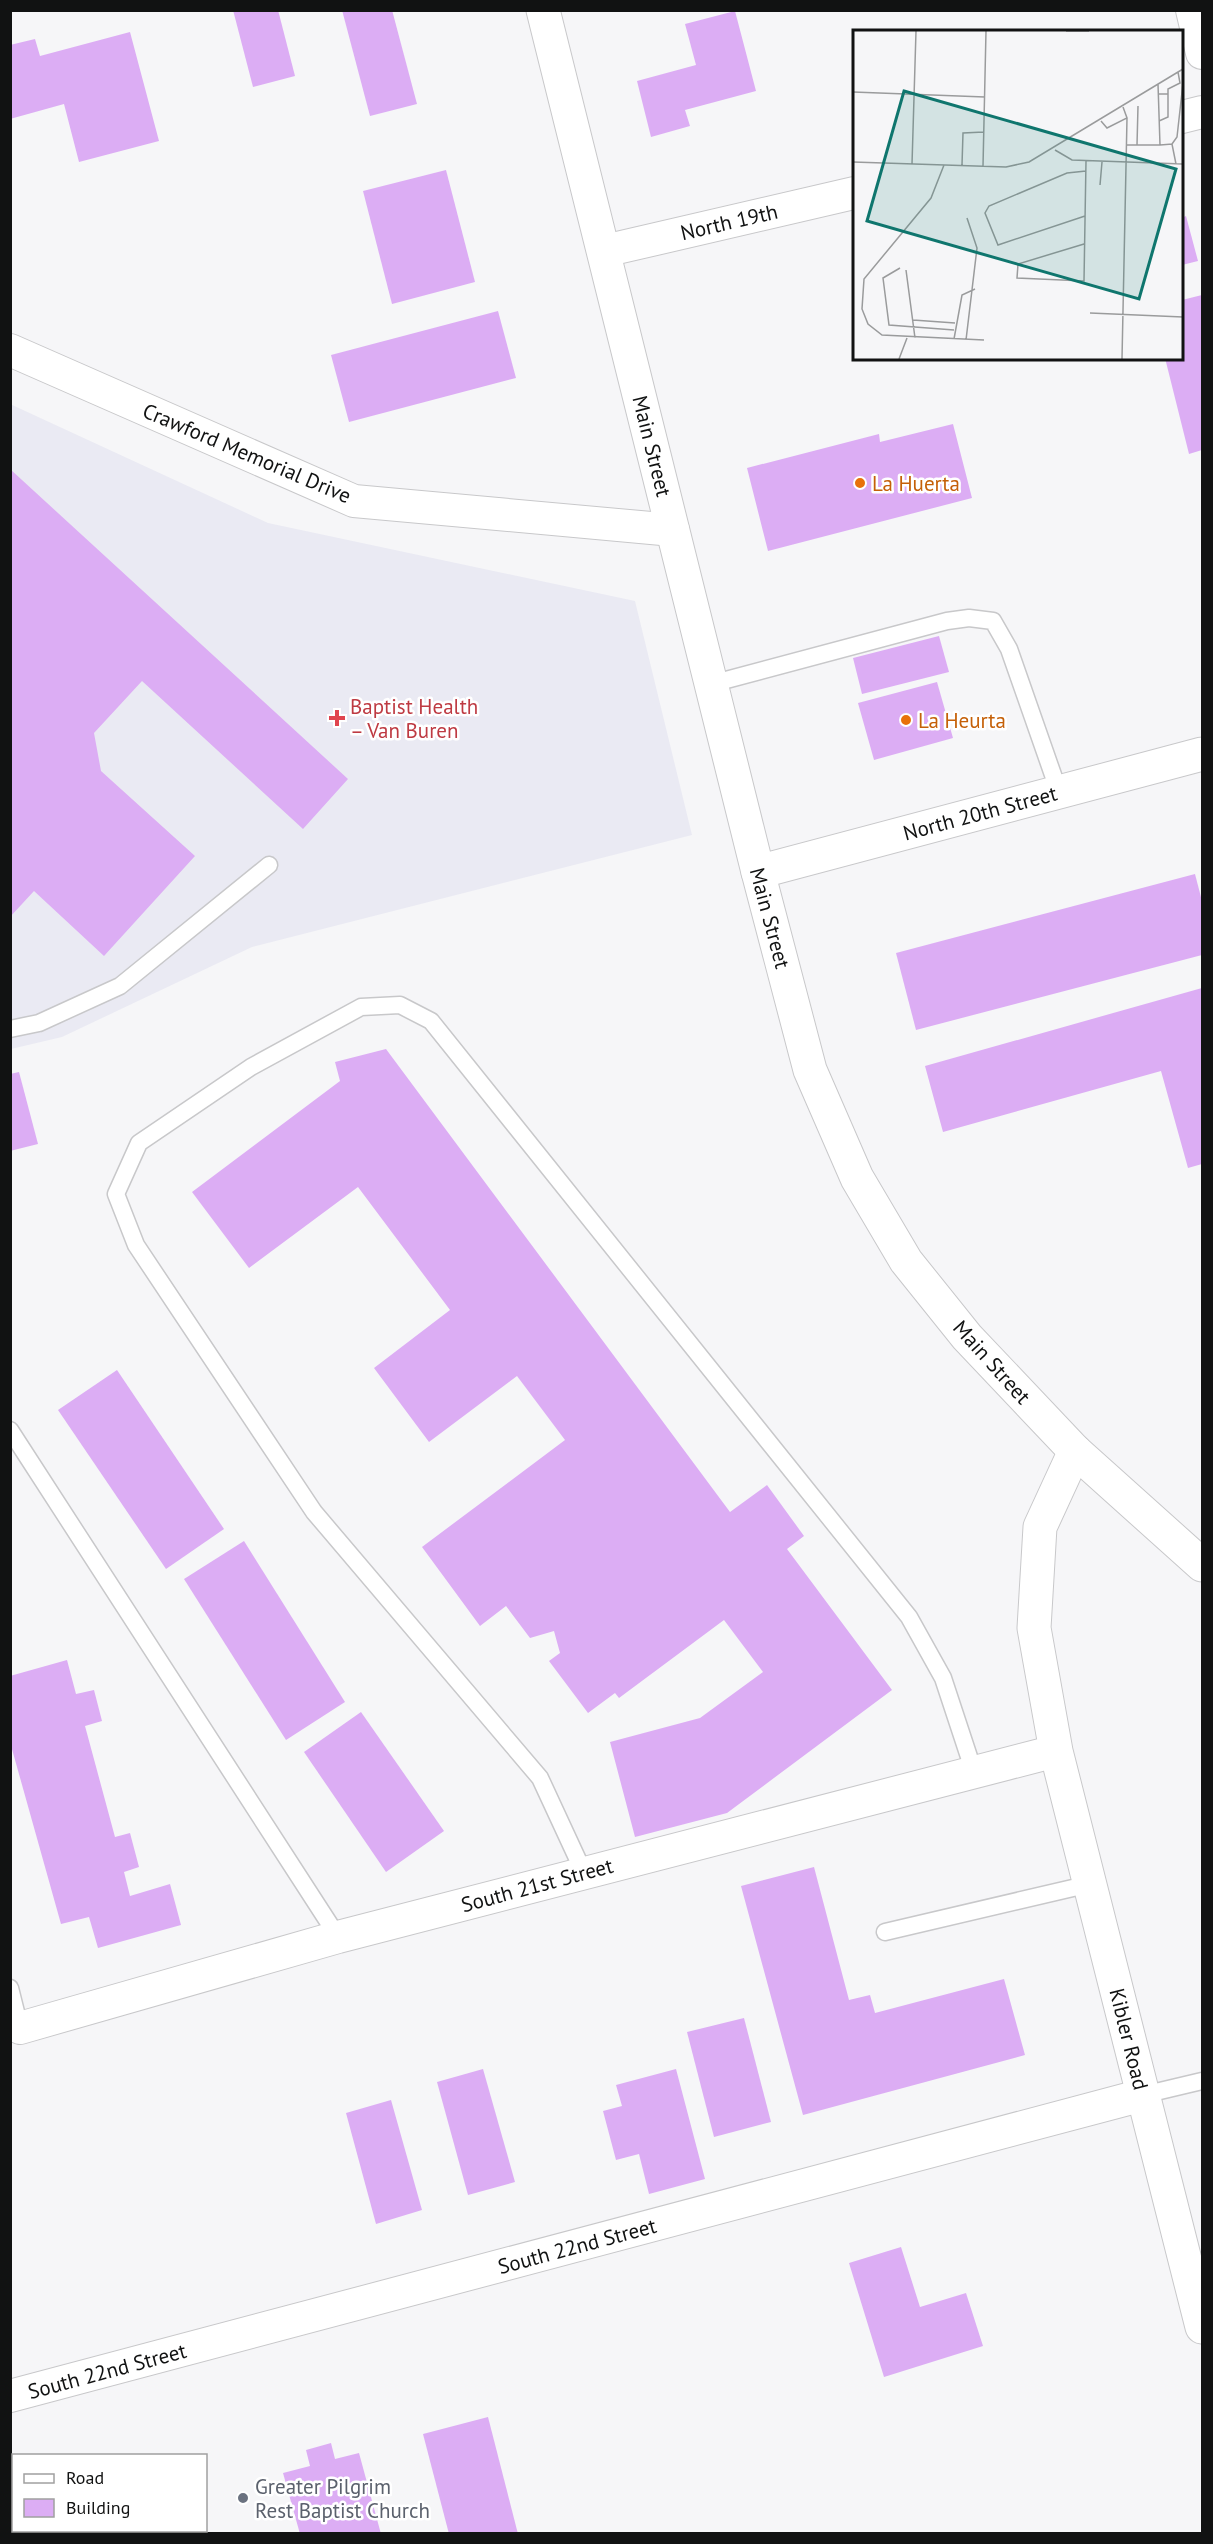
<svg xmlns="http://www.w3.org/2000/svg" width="1213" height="2544" font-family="'PT Sans',sans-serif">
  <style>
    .built { fill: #eaeaf3 }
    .building { fill: #dcadf4 }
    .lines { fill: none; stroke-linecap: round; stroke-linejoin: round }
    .lane-casing { stroke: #c8c8ca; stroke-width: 19 }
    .street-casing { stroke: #c8c8ca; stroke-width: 34 }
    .secondary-casing { stroke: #c8c8ca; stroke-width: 35 }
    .primary-casing { stroke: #c8c8ca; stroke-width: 35 }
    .lane { stroke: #fff; stroke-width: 16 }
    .street { stroke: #fff; stroke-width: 32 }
    .secondary { stroke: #fff; stroke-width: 33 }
    .primary { stroke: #fff; stroke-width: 33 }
    .food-dot { fill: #e8710a; stroke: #fff; stroke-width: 2 }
    .health-dot { fill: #e0444e; stroke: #fff; stroke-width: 2 }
    .worship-dot { fill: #6b7280; stroke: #fff; stroke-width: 2 }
    .labels { text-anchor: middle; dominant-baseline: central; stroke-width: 5; stroke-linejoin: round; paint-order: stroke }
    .street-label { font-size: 21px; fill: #111212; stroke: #fff }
    .food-label { font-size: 21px; fill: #c56008; stroke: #fff; text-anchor: start }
    .health-label { font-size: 21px; fill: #be3a42; stroke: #fff; text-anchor: start }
    .worship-label { font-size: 21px; fill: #5b616d; stroke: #fff; text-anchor: start }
    .inset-road { fill: none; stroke: #9a9b9c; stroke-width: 1.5 }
    .view { fill: #0f766e; fill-opacity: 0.15; stroke: #0f766e; stroke-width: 3 }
    .inset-edge { fill: none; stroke: #111212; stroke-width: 3 }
  </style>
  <rect width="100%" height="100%" fill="#f6f6f8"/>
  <path class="built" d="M10 404 268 523 635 601 692 835 252 947 62 1037 11 1049Z"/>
  <g class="building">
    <path d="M233 10H278L295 76 253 87Z"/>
    <path d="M342 10H392L417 104 370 116Z"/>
    <path d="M735 11 756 91 685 110 690 126 651 137 637 81 696 65 685 24Z"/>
    <path d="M130 32 159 141 79 162 64 104 10 119V45L35 39 40 56Z"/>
    <path d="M446 170 475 282 392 304 363 191Z"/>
    <path d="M1186 216 1198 261 1182 265V218Z"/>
    <path d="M1202 295V450L1189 454 1165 358H1182V300Z"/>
    <path d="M498 311 516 378 349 422 331 355Z"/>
    <path d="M953 424 972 498 768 551 747 468 879 434 880 442Z"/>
    <path d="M10 469 348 779 303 829 142 681 94 733 101 771 195 856 104 956 34 891 10 917Z"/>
    <path d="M939 636 949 672 862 694 853 658Z"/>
    <path d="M937 682 953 738 874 760 858 703Z"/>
    <path d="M1195 874 1202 901V955L916 1030 896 953Z"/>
    <path d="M1202 988V1164L1188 1168 1161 1071 943 1132 925 1066Z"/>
    <path d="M386 1049 730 1512 767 1485 804 1536 787 1549 892 1690 727 1813 635 1837 610 1742 700 1718 763 1672 724 1620 619 1698 615 1693 588 1713 549 1661 560 1653 554 1631 530 1638 506 1606 480 1626 422 1547 565 1440 517 1376 429 1442 374 1368 450 1310 358 1187 249 1268 192 1192 340 1081 335 1062Z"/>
    <path d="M19 1072 38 1144 10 1151V1074Z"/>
    <path d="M117 1370 224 1529 166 1569 58 1410Z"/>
    <path d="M244 1541 345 1702 286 1740 184 1579Z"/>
    <path d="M67 1660 76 1694 94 1690 102 1721 85 1726 115 1837 130 1833 139 1867 124 1872 130 1896 170 1884 181 1925 98 1948 89 1917 61 1924 10 1742V1676Z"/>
    <path d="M361 1712 444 1831 386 1872 304 1752Z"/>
    <path d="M814 1867 849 2000 870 1995 875 2013 1004 1979 1025 2055 803 2115 741 1886Z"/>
    <path d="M744 2018 771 2122 714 2137 687 2032Z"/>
    <path d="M483 2069 515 2182 468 2195 437 2082Z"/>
    <path d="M676 2069 705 2179 649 2194 639 2154 616 2160 603 2111 622 2106 616 2085Z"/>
    <path d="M391 2100 422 2210 376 2224 346 2113Z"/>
    <path d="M901 2247 920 2307 966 2293 983 2346 884 2377 849 2263Z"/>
    <path d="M488 2417 518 2534H449L423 2434Z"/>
    <path d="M331 2443 335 2459 359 2453 381 2534H300L283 2473 310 2466 306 2450Z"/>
  </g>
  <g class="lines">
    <defs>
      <g id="lane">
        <path d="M711 684 947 621 969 618 993 621 1009 649 1059 792"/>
        <path d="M10 1029 39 1023 120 986 269 865"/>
        <path d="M10 1430 338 1937"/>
        <path d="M584 1873 540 1778 314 1512 136 1245 116 1194 139 1143 251 1067 361 1007 400 1005 431 1021 909 1617 943 1678 974 1772"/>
        <path d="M885 1932 1090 1884"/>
        <path d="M10 1988 20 2028"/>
        <path d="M1143 2095 1202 2081"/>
      </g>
      <g id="street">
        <path d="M1192 10 1202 53"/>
        <path d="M1182 117 1202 112"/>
        <path d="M604 251 854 193"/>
        <path d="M10 350 354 501 673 530"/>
        <path d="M20 2028 338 1937 1056 1751"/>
        <path d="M10 2396 1143 2095"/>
      </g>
      <g id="secondary">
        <path d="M758 872 1202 754"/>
        <path d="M1075 1451 1040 1527 1034 1628 1056 1751 1202 2327"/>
      </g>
      <path id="primary" d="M543 10 758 872 810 1070 857 1178 906 1261 967 1337 1075 1451 1202 1565"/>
    </defs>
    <use href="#lane" class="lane-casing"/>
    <use href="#street" class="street-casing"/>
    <use href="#secondary" class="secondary-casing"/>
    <use href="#primary" class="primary-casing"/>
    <use href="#lane" class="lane"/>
    <use href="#street" class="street"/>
    <use href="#secondary" class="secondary"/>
    <use href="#primary" class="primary"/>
  </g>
  <g class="food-dot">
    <circle cx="860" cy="483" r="6"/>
    <circle cx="906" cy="720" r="6"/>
  </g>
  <path class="health-dot" d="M334 709h6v6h6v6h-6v6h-6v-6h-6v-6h6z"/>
  <circle class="worship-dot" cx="243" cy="2498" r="6"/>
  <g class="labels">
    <g class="street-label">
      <text transform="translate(729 222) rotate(-13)">North 19th</text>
      <text transform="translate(652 446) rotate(76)">Main Street</text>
      <text transform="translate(247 453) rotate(23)">Crawford Memorial Drive</text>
      <text transform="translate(980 813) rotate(-15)">North 20th Street</text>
      <text transform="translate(770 918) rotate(75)">Main Street</text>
      <text transform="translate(992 1362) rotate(48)">Main Street</text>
      <text transform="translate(537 1885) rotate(-15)">South 21st Street</text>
      <text transform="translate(1129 2039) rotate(76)">Kibler Road</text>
      <text transform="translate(577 2246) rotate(-15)">South 22nd Street</text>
      <text transform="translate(107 2371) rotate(-15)">South 22nd Street</text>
    </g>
    <g class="food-label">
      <text x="872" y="483">La Huerta</text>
      <text x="918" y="720">La Heurta</text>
    </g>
    <g class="health-label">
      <text x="350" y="706">Baptist Health<tspan x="350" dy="24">– Van Buren</tspan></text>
    </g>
    <g class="worship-label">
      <text x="255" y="2486">Greater Pilgrim<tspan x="255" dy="24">Rest Baptist Church</tspan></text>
    </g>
  </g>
  <g transform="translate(853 30)">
    <rect width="330" height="330" fill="#f6f6f8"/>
    <path class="inset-road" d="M213 1H236M0 62 132 67M306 64H315V87L306 91M315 64V59L327 53 325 42M248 91 254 98 274 88 270 77M319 114 324 107 330 53M274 115H307L305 54M284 115 285 76M307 115 319 114 323 134M202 120 219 130 330 134M0 132 153 137 176 132 330 39M59 134 63 1M91 135 78 168 11 249 9 279 15 294 29 305 131 310M109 135 110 103 131 102M130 136 133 1M247 155 249 132M232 186 145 215 132 183 136 176 214 143 233 141M231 214 165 234 164 248 231 251 233 131M47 238 30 248 36 295 101 300M53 240 62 308M237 283 330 287M60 290 102 293M101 309 109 265 122 259M113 310 124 218 114 188M46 329 54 308M269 329 274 88"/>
    <path class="view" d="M51 61 323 139 286 269 14 191Z"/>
    <rect width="330" height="330" class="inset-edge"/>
  </g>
  <rect width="1213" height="2544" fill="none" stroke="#111212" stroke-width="24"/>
  <rect x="12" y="2454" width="195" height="78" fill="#ffffff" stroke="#a0a0a0" stroke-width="1.5"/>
  <rect x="24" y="2474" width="30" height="9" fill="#ffffff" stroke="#a0a0a0" stroke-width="1.5"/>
  <text x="66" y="2484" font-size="18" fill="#111212">Road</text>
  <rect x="24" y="2499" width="30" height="18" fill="#dcadf4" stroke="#a0a0a0" stroke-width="1.5"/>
  <text x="66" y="2514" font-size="18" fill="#111212">Building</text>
</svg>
